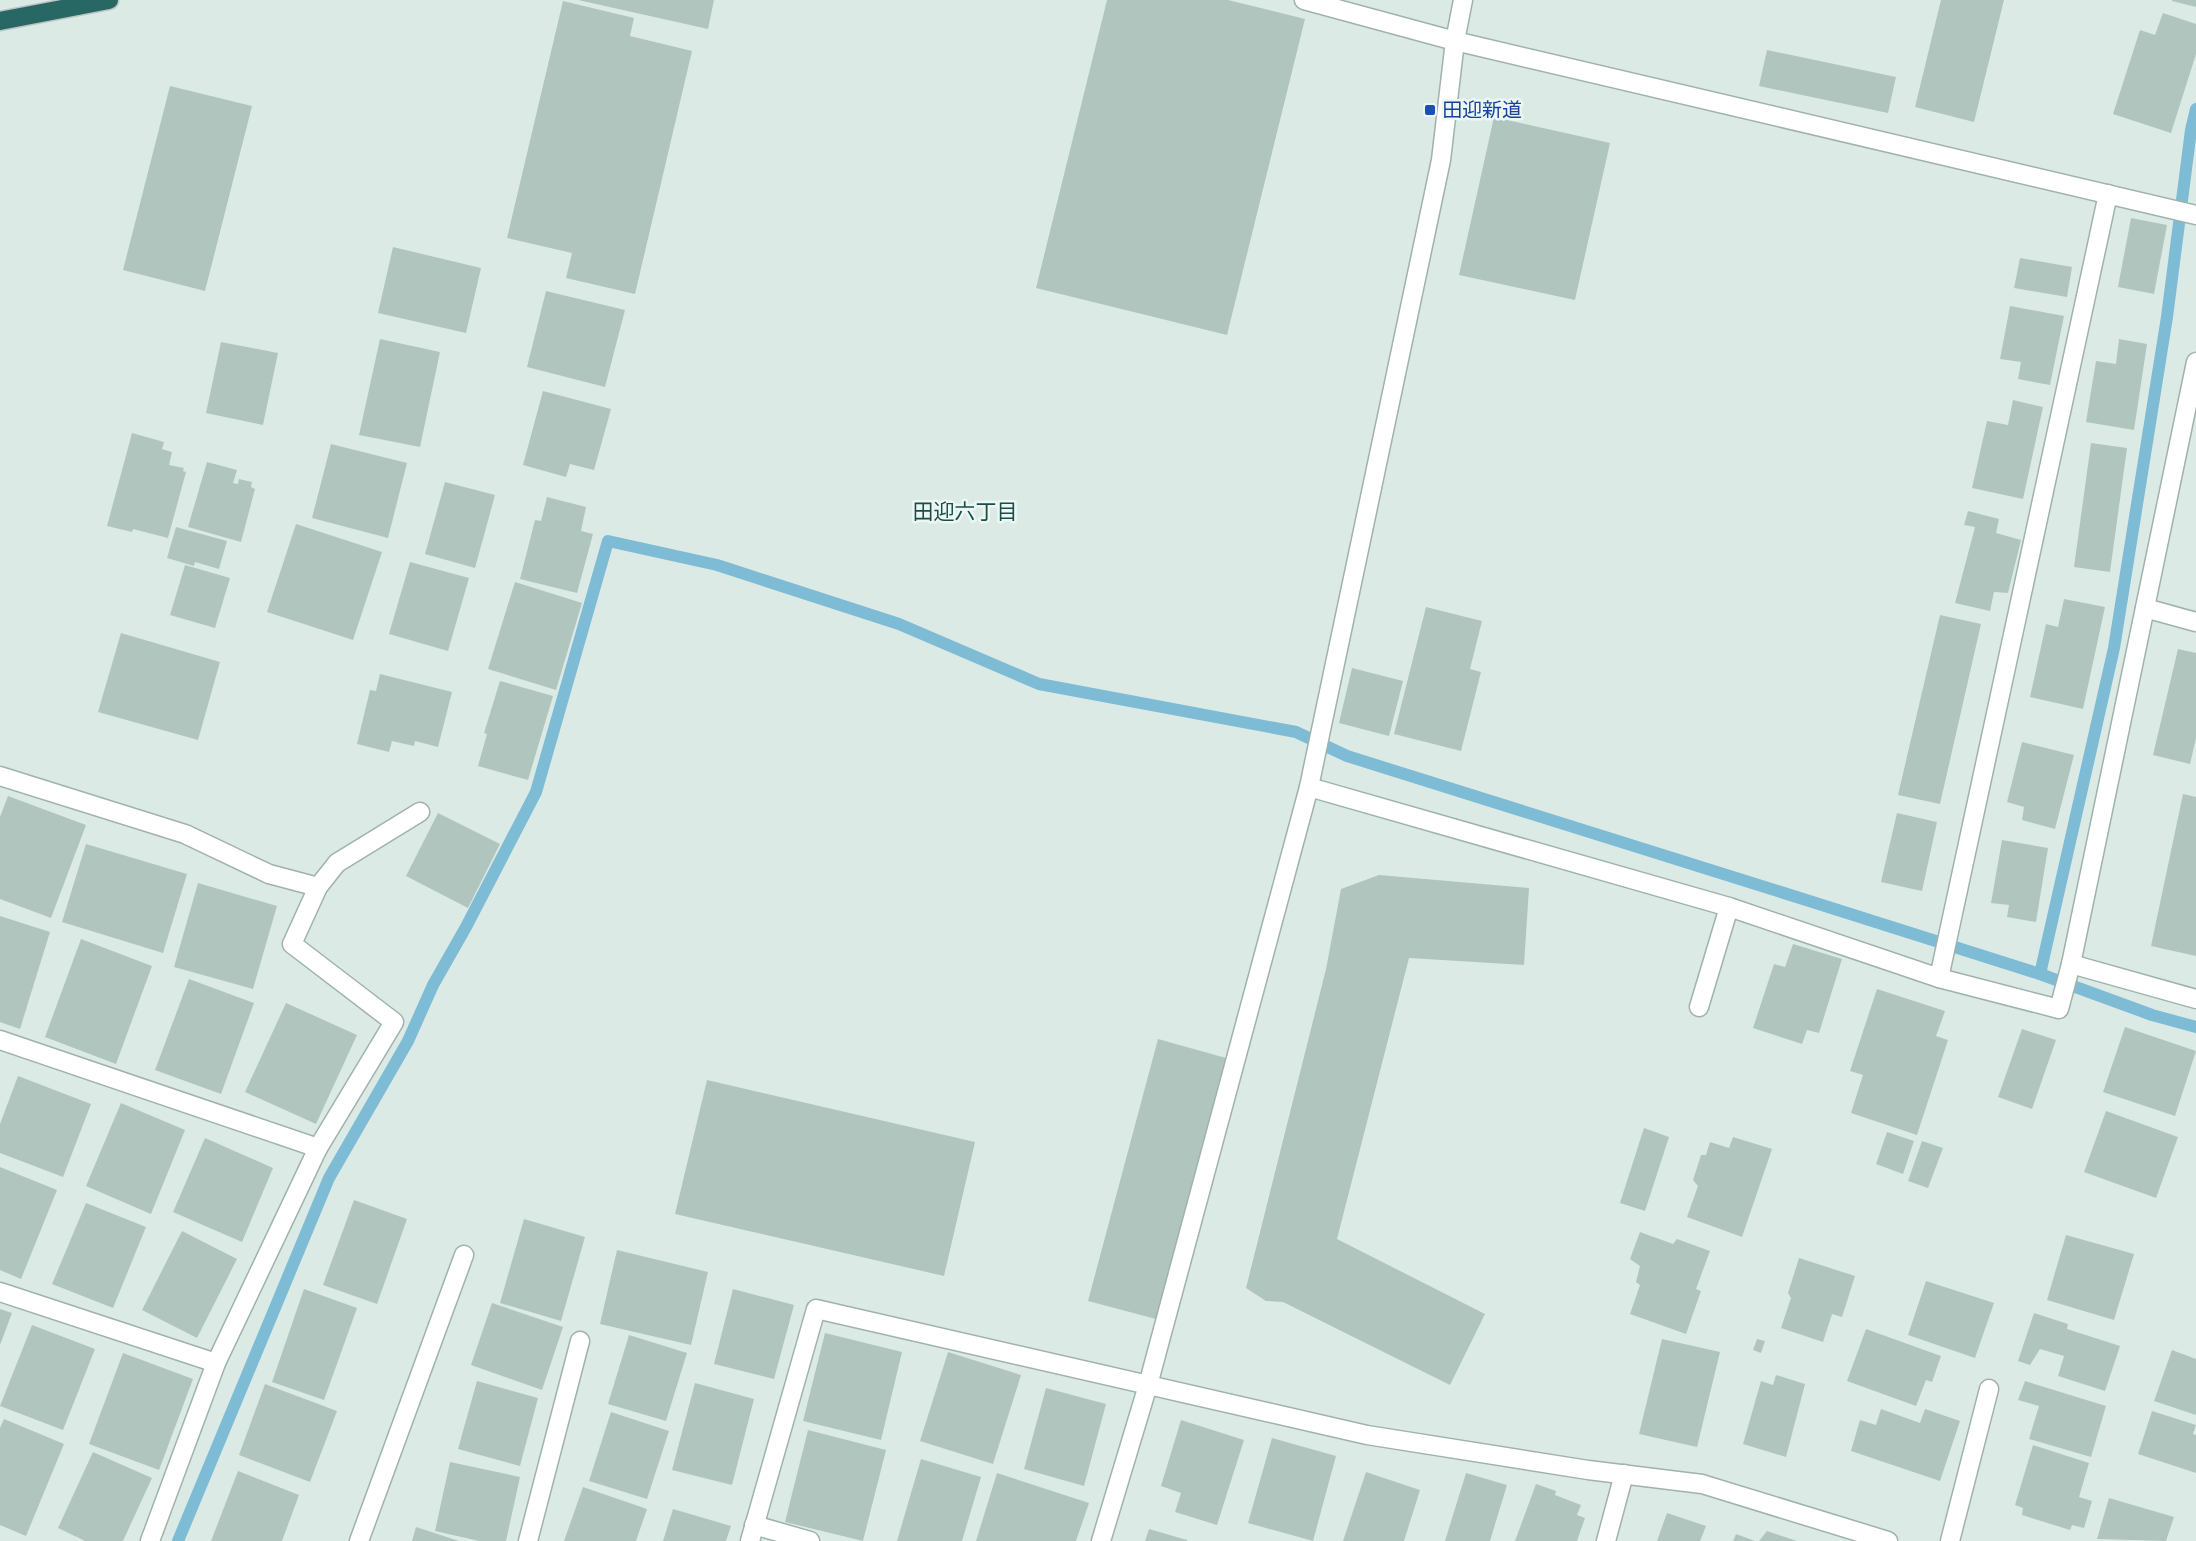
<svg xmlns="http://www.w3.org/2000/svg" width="2196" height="1541" font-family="Rubik,'Noto Sans JP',sans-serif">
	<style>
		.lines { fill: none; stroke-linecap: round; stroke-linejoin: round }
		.stream { stroke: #7ebbd5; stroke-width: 12 }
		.building { fill: #b1c5bf }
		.minor-casing { stroke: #9fb2ae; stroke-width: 21 }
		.highway-casing { stroke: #bbc4c3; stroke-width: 21 }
		.minor { stroke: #fff; stroke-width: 18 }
		.highway { stroke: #276864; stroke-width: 18 }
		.transit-dot { fill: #1a4fb4; stroke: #ecf7f3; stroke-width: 2 }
		.labels { text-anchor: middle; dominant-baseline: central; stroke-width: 5; stroke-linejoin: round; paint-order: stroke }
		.transit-label { font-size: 20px; fill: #164399; stroke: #ecf7f3; text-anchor: start }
		.neighbourhood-label { font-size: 21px; fill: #184d48; stroke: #ecf7f3 }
	</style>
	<rect width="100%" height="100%" fill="#dceae6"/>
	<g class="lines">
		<g class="stream">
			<path d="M2040,974L2114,648L2167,317L2191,130L2196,109"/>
			<path d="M178,1541L329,1178L408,1041L433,985L466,927L536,792L608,541L717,565L899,624L1039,684L1296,732L1347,756L1803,899L2040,974L2152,1015L2196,1027"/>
		</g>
	</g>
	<g class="building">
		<path d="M578,0H714L708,29Z"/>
		<path d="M1107,0H1228L1305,19L1227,335L1036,288Z"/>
		<path d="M1941,0H2004L1974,122L1915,107Z"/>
		<path d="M2172,0H2196V7L2172,1Z"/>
		<path d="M563,1L634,18L630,36L692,51L635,294L566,278L572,253L507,238Z"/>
		<path d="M2163,13L2196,24V54L2171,133L2113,114L2140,30L2155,35Z"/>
		<path d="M1767,50L1896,77L1888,113L1759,86Z"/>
		<path d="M170,86L252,106L205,291L123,270Z"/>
		<path d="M1494,117L1610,143L1575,300L1459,275Z"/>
		<path d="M2131,218L2167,225L2154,294L2118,287Z"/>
		<path d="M393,247L481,268L466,333L378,313Z"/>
		<path d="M2020,258L2072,267L2067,297L2014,288Z"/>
		<path d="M546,291L625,310L605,387L527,367Z"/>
		<path d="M2010,306L2064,316L2050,385L2018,379L2021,362L2000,359Z"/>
		<path d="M380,339L440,352L420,447L359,435Z"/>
		<path d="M2119,339L2147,344L2134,430L2086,422L2096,361L2116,364Z"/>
		<path d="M221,342L278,353L263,425L206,413Z"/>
		<path d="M543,391L611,409L594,470L570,464L566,477L523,465Z"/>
		<path d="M2013,400L2043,407L2023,499L1972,488L1987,421L2008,425Z"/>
		<path d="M132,433L164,442L162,449L172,452L169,465L184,468L183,471L186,472L168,538L133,529L132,532L107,526Z"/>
		<path d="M2091,443L2127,448L2110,572L2074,567Z"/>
		<path d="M331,444L407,463L388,538L312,518Z"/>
		<path d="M207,462L237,470L233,483L238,484L239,479L252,482L251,487L255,489L241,542L188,527Z"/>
		<path d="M445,482L495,495L475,568L425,554Z"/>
		<path d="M547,497L586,507L581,531L593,534L577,593L520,579L535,520L541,521Z"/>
		<path d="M1968,511L1999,519L1996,533L2021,540L2008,593L1994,592L1990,611L1955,603L1975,527L1964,525Z"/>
		<path d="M296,524L382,552L353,640L267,612Z"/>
		<path d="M176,527L227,541L219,569L195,562L194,566L167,558Z"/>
		<path d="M410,562L469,578L448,651L389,634Z"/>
		<path d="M185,565L230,578L215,628L170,615Z"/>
		<path d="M515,582L582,603L556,690L488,669Z"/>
		<path d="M2064,599L2105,607L2083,709L2030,697L2046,624L2058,627Z"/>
		<path d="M1426,607L1482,621L1470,669L1481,672L1461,751L1394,734Z"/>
		<path d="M1940,615L1981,624L1940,804L1898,795Z"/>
		<path d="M121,633L220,662L198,740L98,712Z"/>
		<path d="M2178,649L2196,653V738L2190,764L2153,755Z"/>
		<path d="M1352,668L1403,681L1389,736L1339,723Z"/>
		<path d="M380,674L452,692L438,747L415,741L414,746L392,741L389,752L357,744L370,690L376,691Z"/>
		<path d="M500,681L553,696L528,780L478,766L487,734L484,733Z"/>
		<path d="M2022,742L2074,755L2055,829L2022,820L2024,807L2007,802Z"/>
		<path d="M2183,794L2196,797V956L2151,946Z"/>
		<path d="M8,796L86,825L51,918L0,899V817Z"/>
		<path d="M438,813L500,844L468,908L406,876Z"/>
		<path d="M1897,813L1937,822L1922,891L1881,882Z"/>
		<path d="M2002,840L2048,848L2036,922L2007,917L2009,905L1991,903Z"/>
		<path d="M86,844L187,874L163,953L62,922Z"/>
		<path d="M1379,875L1529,888L1524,965L1409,958L1337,1239L1485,1314L1450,1385L1283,1302L1266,1301L1246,1288L1326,969L1341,889Z"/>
		<path d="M198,883L277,906L253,989L174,967Z"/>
		<path d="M0,916L50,932L20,1029L0,1022Z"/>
		<path d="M81,939L152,966L116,1064L45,1037Z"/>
		<path d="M1793,944L1842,959L1819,1033L1807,1030L1802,1044L1753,1028L1774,964L1785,967Z"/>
		<path d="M189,979L254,1003L221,1094L155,1070Z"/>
		<path d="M1877,989L1945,1011L1936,1036L1948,1040L1917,1135L1851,1113L1863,1075L1850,1071Z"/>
		<path d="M286,1003L357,1035L316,1124L245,1092Z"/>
		<path d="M2125,1027L2196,1051L2175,1116L2103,1092Z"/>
		<path d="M2022,1029L2056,1040L2032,1109L1998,1097Z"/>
		<path d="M1158,1039L1226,1058L1156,1319L1088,1301Z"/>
		<path d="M18,1076L91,1104L63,1177L0,1153V1124Z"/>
		<path d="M707,1080L975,1142L944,1276L675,1214Z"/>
		<path d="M121,1103L185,1130L151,1214L86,1186Z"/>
		<path d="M2106,1111L2178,1137L2156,1198L2084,1172Z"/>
		<path d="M1644,1128L1669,1137L1645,1211L1620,1203Z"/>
		<path d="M1887,1132L1914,1141L1903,1174L1876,1164Z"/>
		<path d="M1733,1137L1772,1149L1742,1237L1687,1217L1698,1186L1693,1180L1701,1155H1706L1710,1142L1729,1148Z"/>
		<path d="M205,1138L273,1168L242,1242L173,1212Z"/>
		<path d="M1922,1141L1943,1148L1928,1188L1908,1181Z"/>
		<path d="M0,1167L57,1190L21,1279L0,1270Z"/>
		<path d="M354,1200L407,1219L377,1304L323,1285Z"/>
		<path d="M86,1203L146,1227L113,1308L52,1284Z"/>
		<path d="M524,1219L585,1237L561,1321L500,1303Z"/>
		<path d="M182,1231L237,1259L197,1338L142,1310Z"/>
		<path d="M1640,1232L1673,1244L1677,1239L1710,1251L1696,1289L1701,1291L1686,1334L1630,1314L1640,1285L1636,1282L1640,1266L1630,1259Z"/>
		<path d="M2066,1235L2134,1254L2114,1320L2047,1300Z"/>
		<path d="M617,1250L708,1272L691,1345L600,1324Z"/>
		<path d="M1799,1258L1855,1276L1842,1317L1832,1314L1823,1342L1781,1328L1791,1298L1788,1293Z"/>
		<path d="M1926,1281L1994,1303L1975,1358L1908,1335Z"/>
		<path d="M304,1289L357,1308L324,1400L272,1382Z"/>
		<path d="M733,1289L794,1305L774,1379L714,1364Z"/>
		<path d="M492,1303L563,1327L542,1390L471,1365Z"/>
		<path d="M0,1309L12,1313L0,1345Z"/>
		<path d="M2034,1313L2068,1324L2067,1329L2120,1346L2105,1391L2058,1376L2064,1356L2040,1349L2030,1365L2018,1361Z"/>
		<path d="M32,1325L95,1349L63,1430L0,1406Z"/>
		<path d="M1866,1329L1941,1356L1932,1382L1926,1380L1916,1406L1847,1381Z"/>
		<path d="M825,1333L902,1352L881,1440L803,1421Z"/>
		<path d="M629,1335L687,1353L666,1421L608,1404Z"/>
		<path d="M1662,1339L1720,1352L1697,1447L1639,1434Z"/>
		<path d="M1757,1339L1765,1341L1761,1353L1753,1350Z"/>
		<path d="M2172,1350L2196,1359V1415L2154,1401Z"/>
		<path d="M948,1352L1021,1375L993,1464L920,1441Z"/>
		<path d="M123,1353L193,1379L159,1470L89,1444Z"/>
		<path d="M1776,1375L1805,1384L1786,1457L1743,1444L1761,1381L1773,1385Z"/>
		<path d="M477,1381L538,1398L520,1466L458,1449Z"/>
		<path d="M2025,1381L2106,1406L2091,1457L2029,1439L2039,1406L2018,1400Z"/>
		<path d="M695,1383L754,1399L732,1485L672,1470Z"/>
		<path d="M265,1384L337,1411L310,1482L239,1455Z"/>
		<path d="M1046,1388L1106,1404L1084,1486L1024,1469Z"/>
		<path d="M1881,1409L1920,1423L1925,1409L1960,1421L1940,1481L1851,1451L1860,1420L1876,1425Z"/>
		<path d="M2152,1411L2196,1425L2193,1434L2196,1435V1473L2138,1454Z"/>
		<path d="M611,1412L669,1431L647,1499L589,1481Z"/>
		<path d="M4,1419L64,1444L26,1536L0,1525V1428Z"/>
		<path d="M1181,1420L1244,1440L1217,1525L1175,1512L1181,1493L1161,1486Z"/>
		<path d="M808,1430L886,1450L863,1541L785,1522Z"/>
		<path d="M1272,1438L1336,1456L1313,1541L1248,1523Z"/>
		<path d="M2033,1445L2089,1463L2079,1497L2092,1501L2084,1528L2072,1525L2070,1530L2022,1515L2023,1508L2015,1505Z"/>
		<path d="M93,1452L152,1478L123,1541H85L58,1528Z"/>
		<path d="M921,1459L981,1477L962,1541H897Z"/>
		<path d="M450,1462L520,1477L506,1541H479L435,1531Z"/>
		<path d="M238,1471L299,1495L282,1541H211Z"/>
		<path d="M1366,1472L1420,1490L1404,1541H1343Z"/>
		<path d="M997,1473L1089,1503L1076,1541H976Z"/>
		<path d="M1466,1473L1507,1485L1490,1541H1445Z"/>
		<path d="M1536,1484L1556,1491L1555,1495L1581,1505L1577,1515L1585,1518L1577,1541H1515Z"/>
		<path d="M583,1487L647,1509L636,1541H564Z"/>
		<path d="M2109,1498L2174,1517L2166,1541L2097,1539Z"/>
		<path d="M673,1509L731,1526L726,1541H663Z"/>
		<path d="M1667,1513L1706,1526L1700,1541H1657Z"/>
		<path d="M416,1527L459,1541H412Z"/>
		<path d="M1149,1529L1187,1540V1541H1145Z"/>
		<path d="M1767,1531L1797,1541H1759Z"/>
		<path d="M1736,1534L1755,1541H1733Z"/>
	</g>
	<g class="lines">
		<g class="minor-casing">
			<g id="minor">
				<path d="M1304,0L1455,41L2196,215"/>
				<path d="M2145,608L2196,622"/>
				<path d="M0,776L185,834L269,874L318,887"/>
				<path d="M1309,787L1729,907L1939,978L2108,194"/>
				<path d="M2071,964L2196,999"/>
				<path d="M1939,978L2059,1009L2071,964L2196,362"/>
				<path d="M1699,1007L1729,907"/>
				<path d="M0,1040L318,1148"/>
				<path d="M0,1292L216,1363"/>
				<path d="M754,1525L810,1541"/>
				<path d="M150,1541L216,1363L318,1148L394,1022L292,944L318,887L337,863L420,812"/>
				<path d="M359,1541L464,1255"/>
				<path d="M528,1541L580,1341"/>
				<path d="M750,1541L816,1309L1367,1435L1588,1470L1702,1484L1888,1541"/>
				<path d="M1101,1541L1148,1385L1309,787L1441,160L1455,41L1463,0"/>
				<path d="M1606,1541L1624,1474"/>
				<path d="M1950,1541L1989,1389"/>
			</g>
		</g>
		<g class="highway-casing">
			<path id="highway" d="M0,21L109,0"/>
		</g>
		<use href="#minor" class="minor"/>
		<use href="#highway" class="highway"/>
	</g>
	<rect class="transit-dot" x="1424" y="104" width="12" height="12" rx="3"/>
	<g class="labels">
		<g class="transit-label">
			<text x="1442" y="110">田迎新道</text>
		</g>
		<g class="neighbourhood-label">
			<text x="965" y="511">田迎六丁目</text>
		</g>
	</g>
</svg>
